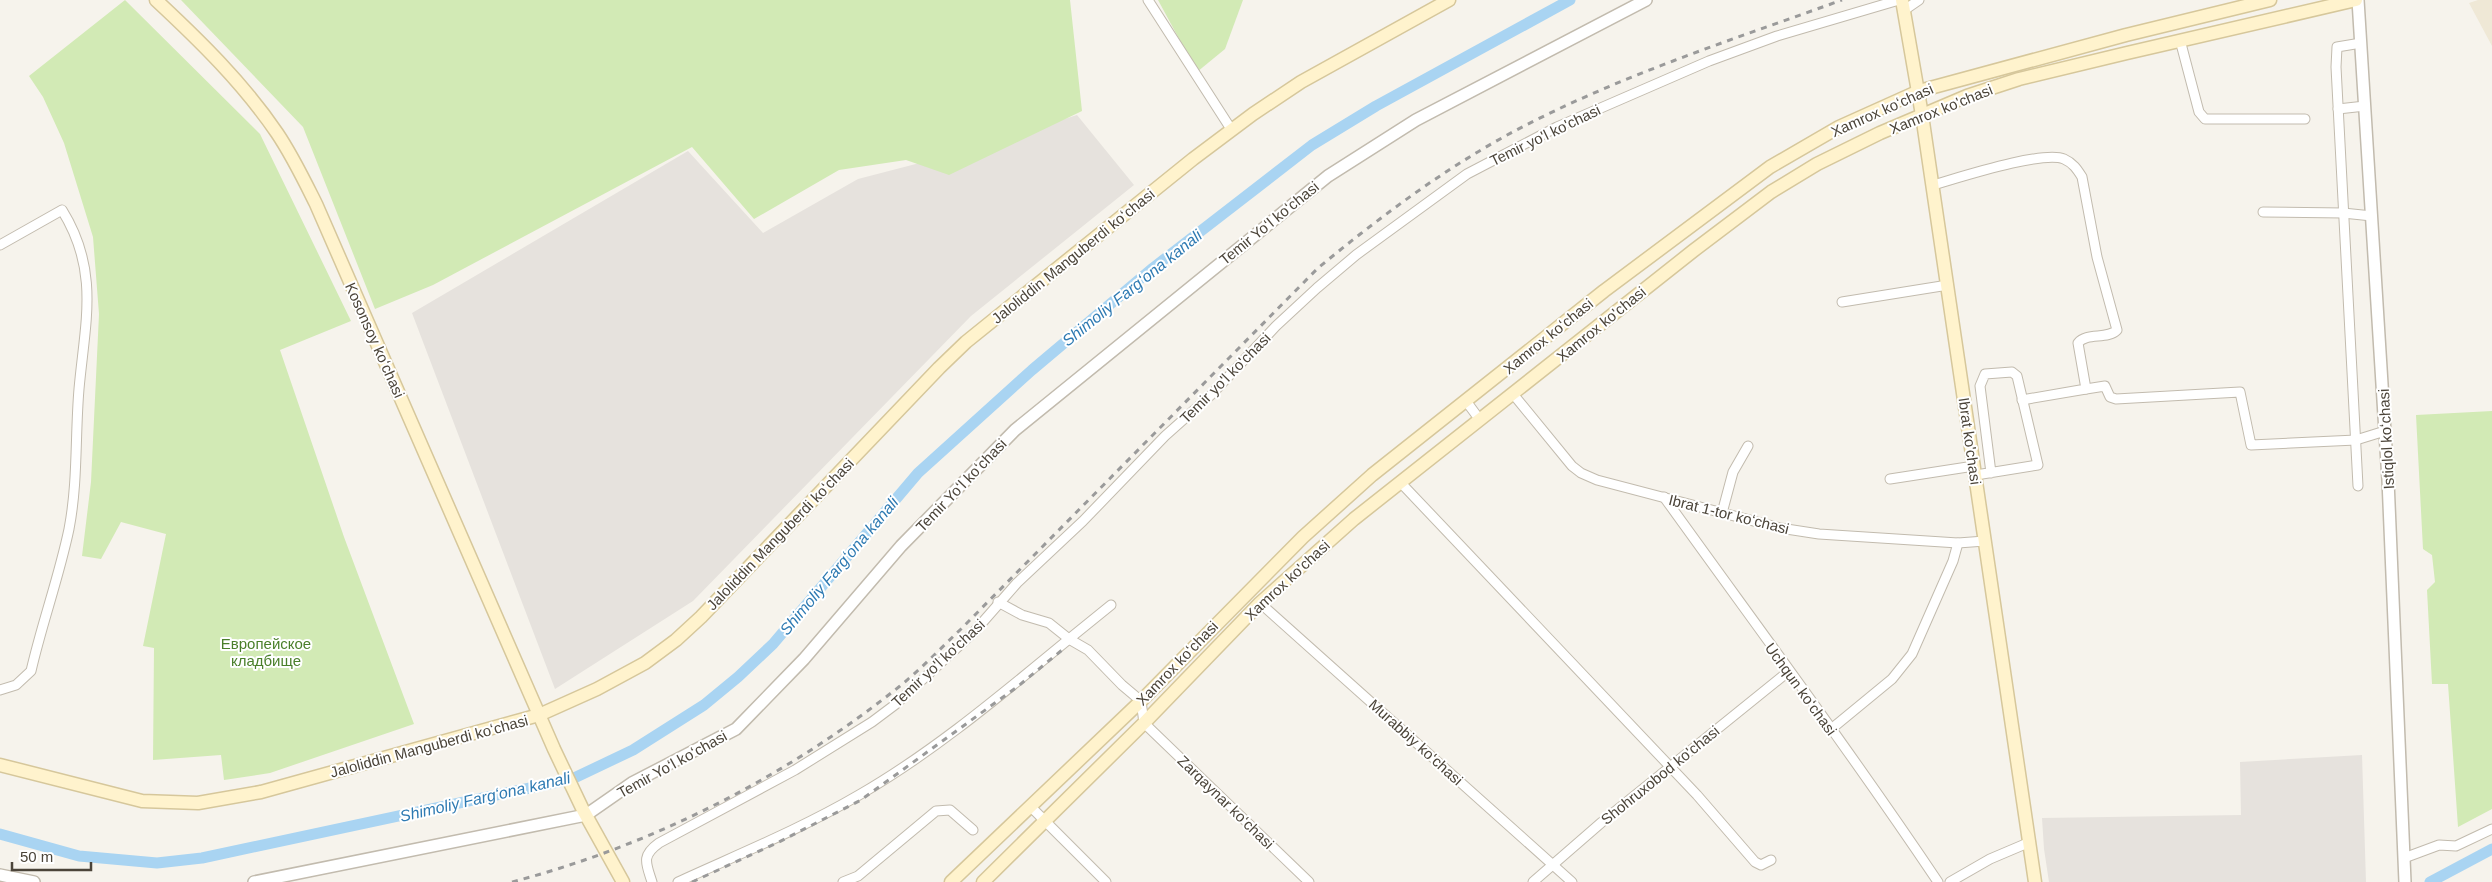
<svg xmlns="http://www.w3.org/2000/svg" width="2492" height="882" font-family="Arial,sans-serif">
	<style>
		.industrial { fill: #e6e2dd }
		.education { fill: #efe8d6 }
		.green { fill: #d2eab5 }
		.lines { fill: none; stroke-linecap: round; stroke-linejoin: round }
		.canal { stroke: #a9d4f2; stroke-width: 11 }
		.minor-casing { stroke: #c2bbae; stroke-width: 11 }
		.tertiary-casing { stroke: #c2bbae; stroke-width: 14 }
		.secondary-casing { stroke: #d6c79b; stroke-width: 15 }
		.minor { stroke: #fff; stroke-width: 9 }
		.tertiary { stroke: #fff; stroke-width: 11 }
		.secondary { stroke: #fff3cd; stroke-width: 12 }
		.rail { stroke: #9a9a9a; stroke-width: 3; stroke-dasharray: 6 6; stroke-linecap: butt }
		.labels { text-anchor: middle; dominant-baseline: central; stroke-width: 4; stroke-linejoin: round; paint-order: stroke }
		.street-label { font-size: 15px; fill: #4b4439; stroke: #fff }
		.park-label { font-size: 15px; fill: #4a7f2a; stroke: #fff }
		.water-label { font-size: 16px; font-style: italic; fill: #2e7ab2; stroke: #fff }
	</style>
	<rect width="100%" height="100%" fill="#f6f3ec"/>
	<g class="industrial">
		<path d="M1077,115L1134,185L971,316L693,601L555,689L412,313L688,151L763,233L858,179L962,152Z"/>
		<path d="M2362,755L2366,882H2049L2044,849L2042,818L2241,815L2240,762Z"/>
	</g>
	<path class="education" d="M2478,0H2492V46L2469,3Z"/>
	<g class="green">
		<path d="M125,0L260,134L351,321L280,350L344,537L414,724L270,773L224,780L221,755L153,760L154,648L143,646L166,534L121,522L101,559L82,556L91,482L99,314L93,237L64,143L43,97L29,76Z"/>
		<path d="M181,0H1070L1082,111L949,175L906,160L839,170L754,219L692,147L433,285L375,309L303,127Z"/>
		<path d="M1158,0H1243L1225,49L1197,72Z"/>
		<path d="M2492,411V809L2458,827L2448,684H2432L2427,590L2435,582L2432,555L2423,549L2416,415Z"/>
	</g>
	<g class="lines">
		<g class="canal">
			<path d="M0,834L79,856L157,863L202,858L572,779L633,750L704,705L738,677L773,644L918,473L1032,370L1153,268L1312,145L1376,106L1570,0"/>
			<path d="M2430,882L2492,849"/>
		</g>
		<g class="minor-casing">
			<g id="minor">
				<path d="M1148,0L1231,129"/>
				<path d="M1903,11L1919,0"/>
				<path d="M2180,40L2199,112L2205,119H2305"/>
				<path d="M2338,109L2365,106"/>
				<path d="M1933,185C1958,178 2043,150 2064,159C2073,163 2077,169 2082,177L2097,257L2117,330C2107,340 2087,332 2078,343L2086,389L2022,400"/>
				<path d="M2263,212L2343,213L2372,216"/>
				<path d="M0,245L62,210C100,271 85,322 79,389C75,436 78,482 69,529C59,577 42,623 31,671L16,685L0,690"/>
				<path d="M1842,302L1948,285"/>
				<path d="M2086,389L2105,386L2110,397L2116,399L2240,392L2251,445L2356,440L2385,431"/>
				<path d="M1513,394L1572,466L1581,473L1597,480L1780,528L1819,534L1958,543L1985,541"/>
				<path d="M1466,401L1480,420"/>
				<path d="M1976,475L2038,465L2017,376L2012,372L1985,374L1980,386L1991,473"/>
				<path d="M1890,479L1974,466"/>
				<path d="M1401,483L1697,795L1755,862L1761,865L1771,860"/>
				<path d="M2358,486L2336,67L2337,47L2361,43"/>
				<path d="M1664,497C1756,625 1850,751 1938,882"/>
				<path d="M1722,513L1733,472L1748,446"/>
				<path d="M998,602L1022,615L1049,623L1069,639L1111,605"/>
				<path d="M1260,603L1572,882"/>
				<path d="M1830,730L1892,679L1912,654L1953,561L1958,543"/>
				<path d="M1030,806L1106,882"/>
				<path d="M2404,858L2439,845L2456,846L2492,829"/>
				<path d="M652,882C646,863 641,856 659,843L795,770L872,722L896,704L974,632L1017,583L1083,521L1165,436L1211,395L1276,326L1317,288L1356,255L1467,174L1557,127L1709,61L1777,36L1899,0"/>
				<path d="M678,882C739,854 801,829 859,795C935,751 1002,694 1069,639L1088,650L1122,685L1141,701L1144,723L1309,882"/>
				<path d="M843,882L858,876L936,811L950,810L973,830"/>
				<path d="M1533,882L1602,822L1789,671"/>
				<path d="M1950,882L1990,859L2030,842"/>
			</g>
		</g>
		<g class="tertiary-casing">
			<g id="tertiary">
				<path d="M2358,0L2388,480L2405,882"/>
				<path d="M0,875L34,882"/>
				<path d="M254,882L586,815L632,783L736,729L804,659L901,546L1015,430L1328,176L1416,120L1646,0"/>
			</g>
		</g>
		<g class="secondary-casing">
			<g id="secondary">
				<path d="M156,0C200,41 243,83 277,133C292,155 304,180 316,204L554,749L583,810L623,882"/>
				<path d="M1902,0L1922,115L2035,882"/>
				<path d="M0,765L142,801L198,803L261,792L539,715L597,689L645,663L676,640L701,617L939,368L966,342L1193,159L1253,114L1301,82L1449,0"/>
				<path d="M951,882L1141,701L1303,537L1372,475L1604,291L1770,167L1839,127L1919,91L2126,35L2270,0"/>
				<path d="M983,882L1144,723L1260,603L1354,519L1693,251L1771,192L1817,164L1880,133L1967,96L2019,79L2127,53L2356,0"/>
			</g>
		</g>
		<use href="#minor" class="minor"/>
		<use href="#tertiary" class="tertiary"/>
		<use href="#secondary" class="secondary"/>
		<g class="rail">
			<path d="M512,882C653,845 786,777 900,686C921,669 941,648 961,629L1318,268C1386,212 1457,159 1536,120C1634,71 1740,37 1842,0"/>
			<path d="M692,882L777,843L861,800L1017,687L1062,650"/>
		</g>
	</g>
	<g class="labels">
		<g class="street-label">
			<text transform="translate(1941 109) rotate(-22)">Xamrox ko'chasi</text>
			<text transform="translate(1882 110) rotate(-24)">Xamrox koʻchasi</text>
			<text transform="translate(1545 135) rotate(-26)">Temir yo'l ko'chasi</text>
			<text transform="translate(1269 223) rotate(-39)">Temir Yoʻl koʻchasi</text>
			<text transform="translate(1073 256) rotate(-39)">Jaloliddin Manguberdi koʻchasi</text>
			<text transform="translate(1601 324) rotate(-39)">Xamrox ko'chasi</text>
			<text transform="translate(1548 336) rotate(-39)">Xamrox koʻchasi</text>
			<text transform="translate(375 340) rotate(66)">Kosonsoy koʻchasi</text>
			<text transform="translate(1225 378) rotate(-45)">Temir yo'l ko'chasi</text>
			<text transform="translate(2386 439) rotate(-93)">Istiqlol koʻchasi</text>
			<text transform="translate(1970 441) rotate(82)">Ibrat ko'chasi</text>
			<text transform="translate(961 485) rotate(-46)">Temir Yoʻl koʻchasi</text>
			<text transform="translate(1729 514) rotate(14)">Ibrat 1-tor koʻchasi</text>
			<text transform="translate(780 534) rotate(-46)">Jaloliddin Manguberdi koʻchasi</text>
			<text transform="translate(1287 580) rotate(-43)">Xamrox ko'chasi</text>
			<text transform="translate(938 663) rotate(-43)">Temir yo'l ko'chasi</text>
			<text transform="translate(1177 663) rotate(-46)">Xamrox koʻchasi</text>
			<text transform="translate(1801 689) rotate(54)">Uchqun koʻchasi</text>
			<text transform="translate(1416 742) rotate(42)">Murabbiy ko‘chasi</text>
			<text transform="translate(429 746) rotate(-15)">Jaloliddin Manguberdi koʻchasi</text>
			<text transform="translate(672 764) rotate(-29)">Temir Yoʻl koʻchasi</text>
			<text transform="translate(1660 775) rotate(-39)">Shohruxobod ko'chasi</text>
			<text transform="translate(1226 802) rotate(44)">Zarqaynar ko‘chasi</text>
		</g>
		<g class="park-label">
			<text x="266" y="643">Европейское<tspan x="266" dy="17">кладбище</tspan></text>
		</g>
		<g class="water-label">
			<text transform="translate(1132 288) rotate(-39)">Shimoliy Fargʻona kanali</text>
			<text transform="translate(839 566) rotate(-50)">Shimoliy Fargʻona kanali</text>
			<text transform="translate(485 797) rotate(-13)">Shimoliy Fargʻona kanali</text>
		</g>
	</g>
	<path d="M12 862v8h79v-8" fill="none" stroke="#4b4439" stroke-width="2.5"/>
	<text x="20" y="862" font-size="15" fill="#4b4439" stroke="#ffffff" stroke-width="4" paint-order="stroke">50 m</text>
</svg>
